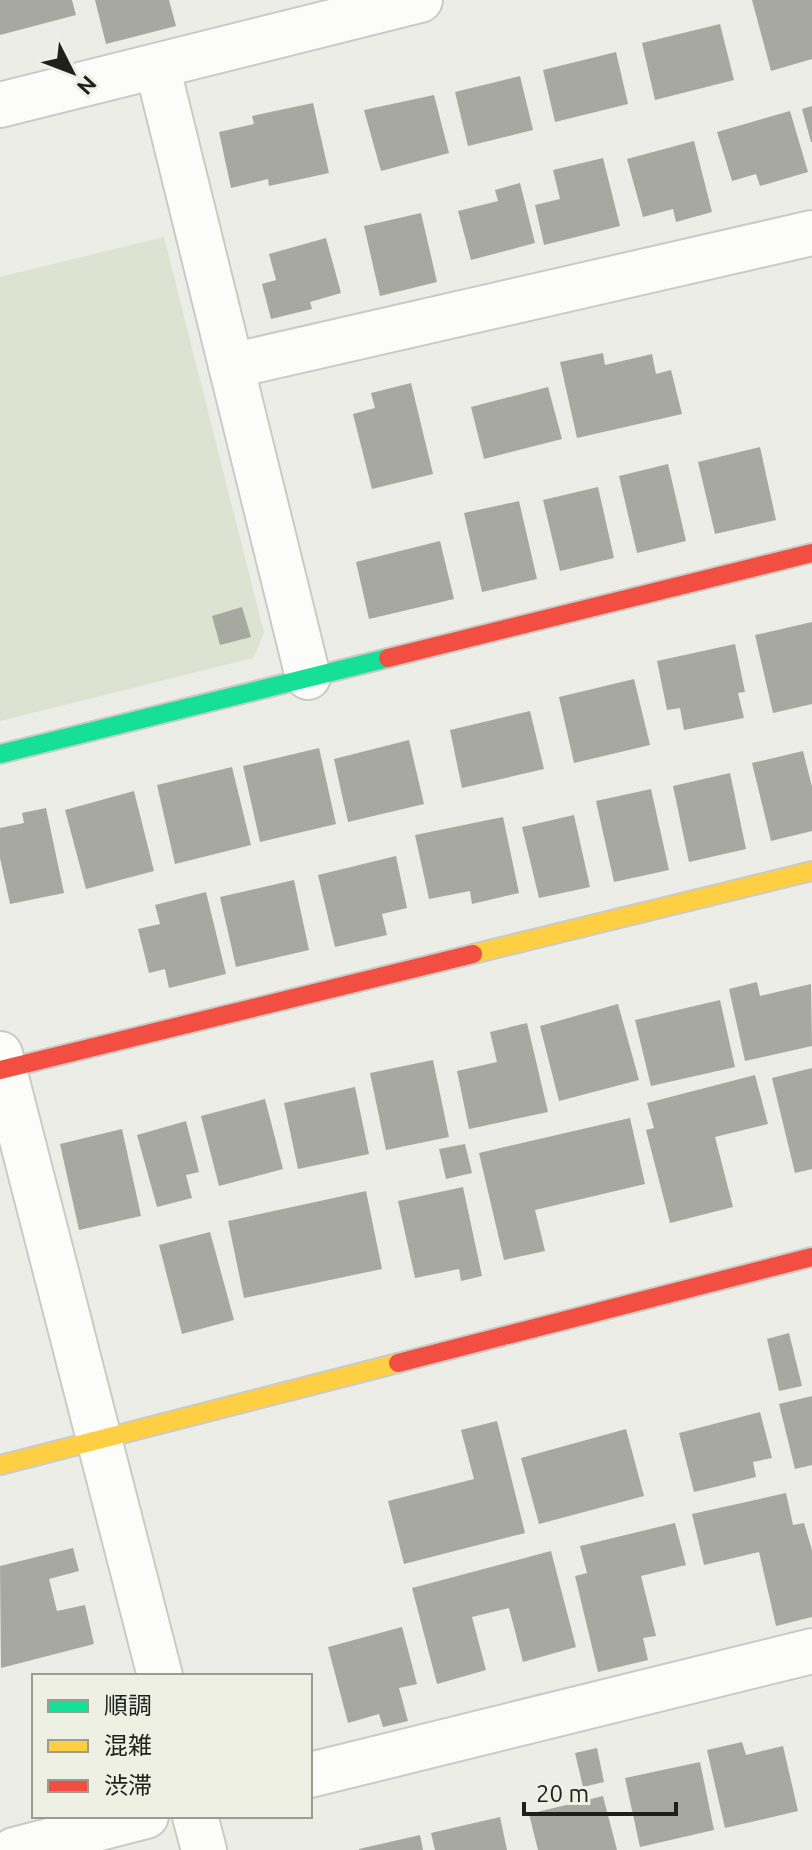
<svg xmlns="http://www.w3.org/2000/svg" width="812" height="1850" font-family="Ubuntu,'Noto Sans JP',sans-serif">
	<style>
		.green { fill: #dee2d0 }
		.building { fill: #a7a9a1 }
		.lines { fill: none; stroke-linecap: round; stroke-linejoin: round }
		.street-casing { stroke: #cacbc5; stroke-width: 48 }
		.fast-casing { stroke: #cacbc5; stroke-width: 22 }
		.slow-casing { stroke: #cacbc5; stroke-width: 22 }
		.jam-casing { stroke: #cacbc5; stroke-width: 22 }
		.street { stroke: #fcfcfb; stroke-width: 44 }
		.fast { stroke: #16e098; stroke-width: 18 }
		.slow { stroke: #ffcf43; stroke-width: 18 }
		.jam { stroke: #f24e42; stroke-width: 18 }
	</style>
	<rect width="100%" height="100%" fill="#ecede6"/>
	<path class="green" d="M164,237L264,633L253,658L0,721V277Z"/>
	<g class="building">
		<path d="M0,0H72L76,15L0,35Z"/>
		<path d="M95,0H169L176,26L106,44Z"/>
		<path d="M752,0H812V59L771,71Z"/>
		<path d="M720,24L734,80L655,100L642,43Z"/>
		<path d="M616,52L628,104L555,122L543,70Z"/>
		<path d="M520,76L533,130L468,146L455,92Z"/>
		<path d="M434,95L449,153L381,171L364,110Z"/>
		<path d="M313,103L329,173L269,186L268,179L231,188L219,132L254,124L252,116Z"/>
		<path d="M812,106V142H811L802,109Z"/>
		<path d="M790,111L808,172L760,186L756,174L732,181L717,132Z"/>
		<path d="M694,141L712,212L676,222L673,209L643,217L627,159Z"/>
		<path d="M603,158L620,226L544,245L535,205L560,199L553,170Z"/>
		<path d="M520,183L535,243L471,260L458,211L498,201L495,190Z"/>
		<path d="M421,213L437,282L380,296L364,226Z"/>
		<path d="M326,238L341,293L310,302L312,309L271,319L262,284L276,280L269,254Z"/>
		<path d="M603,353L605,365L652,354L656,374L671,370L682,414L577,438L560,362Z"/>
		<path d="M411,383L433,474L372,489L353,414L375,408L371,393Z"/>
		<path d="M548,387L562,439L484,459L471,407Z"/>
		<path d="M760,447L776,520L715,534L698,462Z"/>
		<path d="M668,464L686,541L637,553L619,476Z"/>
		<path d="M598,487L614,558L560,571L543,500Z"/>
		<path d="M519,501L537,579L482,592L464,513Z"/>
		<path d="M440,541L454,599L369,619L356,562Z"/>
		<path d="M242,607L251,637L220,645L212,616Z"/>
		<path d="M812,622V704L773,713L755,635Z"/>
		<path d="M735,644L745,692L738,693L744,718L684,730L680,708L667,710L657,661Z"/>
		<path d="M634,679L650,745L574,763L559,697Z"/>
		<path d="M530,711L544,769L462,788L450,730Z"/>
		<path d="M409,740L424,804L348,822L334,759Z"/>
		<path d="M319,748L336,824L260,842L243,766Z"/>
		<path d="M803,751L812,787V831L771,841L752,763Z"/>
		<path d="M232,767L251,845L175,864L157,785Z"/>
		<path d="M730,773L746,849L689,862L673,786Z"/>
		<path d="M651,789L669,870L614,882L596,801Z"/>
		<path d="M134,791L154,871L86,889L65,810Z"/>
		<path d="M46,808L64,893L10,904L0,858V828L24,823L22,813Z"/>
		<path d="M574,815L590,887L539,898L522,827Z"/>
		<path d="M503,817L519,893L472,904L470,891L429,899L415,835Z"/>
		<path d="M396,856L407,908L382,914L387,935L335,947L318,875Z"/>
		<path d="M294,880L309,950L236,967L220,897Z"/>
		<path d="M206,892L226,974L169,988L165,969L149,973L138,929L160,924L155,905Z"/>
		<path d="M757,982L760,996L811,984L812,1046L745,1061L729,989Z"/>
		<path d="M720,1000L735,1067L651,1086L635,1020Z"/>
		<path d="M618,1004L639,1080L559,1101L540,1026Z"/>
		<path d="M527,1023L548,1112L469,1129L457,1071L497,1062L490,1032Z"/>
		<path d="M433,1060L449,1137L386,1150L370,1073Z"/>
		<path d="M812,1068V1169L795,1173L772,1078Z"/>
		<path d="M755,1075L768,1124L715,1137L733,1207L670,1223L646,1130L654,1128L647,1103Z"/>
		<path d="M355,1087L369,1154L298,1169L284,1103Z"/>
		<path d="M265,1099L283,1169L219,1186L201,1116Z"/>
		<path d="M630,1118L645,1184L535,1210L545,1251L504,1260L479,1153Z"/>
		<path d="M186,1121L199,1172L186,1175L192,1198L157,1207L137,1135Z"/>
		<path d="M122,1129L141,1216L79,1230L60,1144Z"/>
		<path d="M465,1144L472,1173L446,1179L439,1149Z"/>
		<path d="M463,1187L482,1276L461,1281L459,1269L415,1278L398,1201Z"/>
		<path d="M366,1191L382,1269L244,1298L228,1221Z"/>
		<path d="M210,1232L234,1320L182,1334L159,1245Z"/>
		<path d="M789,1333L802,1386L779,1391L767,1339Z"/>
		<path d="M812,1396V1465L795,1469L779,1404Z"/>
		<path d="M760,1412L772,1458L753,1462L756,1477L694,1492L679,1433Z"/>
		<path d="M497,1421L525,1533L404,1564L388,1501L474,1479L461,1430Z"/>
		<path d="M626,1429L644,1496L539,1524L521,1458Z"/>
		<path d="M786,1493L793,1525L804,1523L812,1550V1617L776,1626L759,1552L704,1565L692,1514Z"/>
		<path d="M675,1523L686,1565L641,1576L656,1636L643,1638L648,1660L598,1672L575,1576L587,1573L580,1546Z"/>
		<path d="M73,1548L79,1571L49,1579L57,1611L85,1605L94,1644L1,1668L0,1566Z"/>
		<path d="M551,1551L576,1647L523,1662L509,1608L472,1617L486,1670L437,1684L412,1588Z"/>
		<path d="M402,1627L417,1684L399,1688L408,1721L383,1727L379,1714L348,1723L328,1647Z"/>
		<path d="M742,1742L746,1755L783,1746L798,1811L725,1828L707,1750Z"/>
		<path d="M597,1748L604,1782L583,1787L575,1753Z"/>
		<path d="M700,1762L714,1830L640,1847L625,1778Z"/>
		<path d="M603,1796L617,1850H538L529,1814Z"/>
		<path d="M500,1817L507,1850H435L431,1833Z"/>
		<path d="M420,1835L423,1850H359V1849Z"/>
	</g>
	<g class="lines">
		<g class="street-casing">
			<g id="street">
				<path d="M157,66L308,677"/>
				<path d="M0,105L420,0"/>
				<path d="M231,366L812,233"/>
				<path d="M0,1054L160,1676"/>
				<path d="M310,1775L812,1651"/>
				<path d="M195,1816L204,1850"/>
				<path d="M14,1850L146,1816"/>
			</g>
		</g>
		<g class="fast-casing">
			<path id="fast" d="M0,754L388,658"/>
		</g>
		<g class="slow-casing">
			<g id="slow">
				<path d="M473,954L812,871"/>
				<path d="M0,1465L398,1363"/>
			</g>
		</g>
		<g class="jam-casing">
			<g id="jam">
				<path d="M388,658L812,553"/>
				<path d="M0,1070L473,954"/>
				<path d="M398,1363L812,1257"/>
			</g>
		</g>
		<use href="#street" class="street"/>
		<use href="#fast" class="fast"/>
		<use href="#slow" class="slow"/>
		<use href="#jam" class="jam"/>
	</g>
	<rect x="32" y="1674" width="280" height="144" fill="#edf0e3" stroke="#9b9d93" stroke-width="2"/>
	<rect x="48" y="1700" width="40" height="12" fill="#16e098" stroke="#9b9d93" stroke-width="2"/>
	<text x="104" y="1714" font-size="24" fill="#1f201b">順調</text>
	<rect x="48" y="1740" width="40" height="12" fill="#ffcf43" stroke="#9b9d93" stroke-width="2"/>
	<text x="104" y="1754" font-size="24" fill="#1f201b">混雑</text>
	<rect x="48" y="1780" width="40" height="12" fill="#f24e42" stroke="#9b9d93" stroke-width="2"/>
	<text x="104" y="1794" font-size="24" fill="#1f201b">渋滞</text>
	<g transform="translate(72 72) rotate(132)" stroke="#edf0e3" stroke-width="6" paint-order="stroke">
	<path d="M0-6L14 30L0 20L-14 30Z" fill="#1f201b"/>
	<text y="-12" font-size="22" font-weight="bold" text-anchor="middle" fill="#1f201b">N</text>
	</g>
	<path d="M524 1802v12h152v-12" fill="none" stroke="#1f201b" stroke-width="4"/>
	<text x="536" y="1802" font-size="24" fill="#1f201b" stroke="#edf0e3" stroke-width="6" paint-order="stroke">20 m</text>
</svg>
